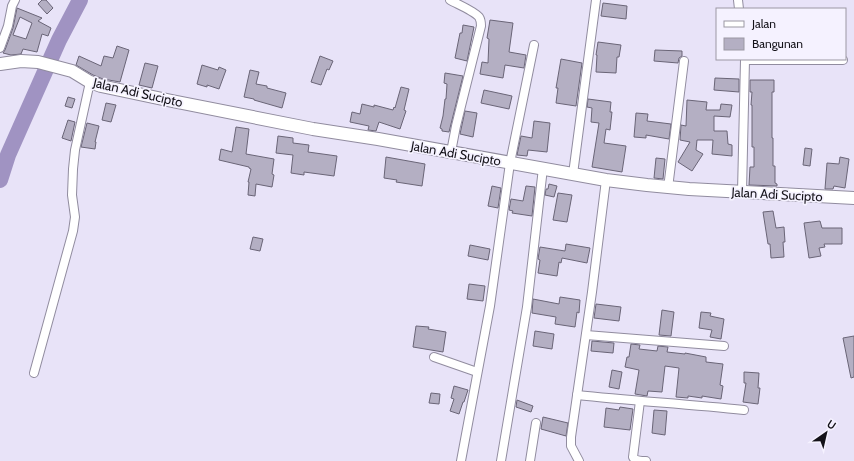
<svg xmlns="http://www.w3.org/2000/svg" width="854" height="461" font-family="Cabin,sans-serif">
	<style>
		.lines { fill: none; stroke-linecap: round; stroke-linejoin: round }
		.river { stroke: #a093c2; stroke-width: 16 }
		.building { fill: #b4afc3; stroke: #6a6577; fill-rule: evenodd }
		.street-casing { stroke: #918c9f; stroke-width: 10 }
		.secondary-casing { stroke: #918c9f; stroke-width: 14 }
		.street { stroke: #fff; stroke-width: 8 }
		.secondary { stroke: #fff; stroke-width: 12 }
		.labels { text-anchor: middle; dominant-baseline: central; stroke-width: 3.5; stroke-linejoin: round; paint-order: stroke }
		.street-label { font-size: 13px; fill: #141219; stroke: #f5f2ff }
	</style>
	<rect width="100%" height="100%" fill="#e8e3f8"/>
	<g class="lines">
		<path class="river" d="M0,180L8,155L59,40L80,0"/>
	</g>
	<g class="building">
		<path d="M42,0H46L53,8L47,14L38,4Z"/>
		<path d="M603,3L627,6L626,19L601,16Z"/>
		<path d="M17,8L42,18L38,21L51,28L48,36L42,34L37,52L23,49L21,54L11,55L3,53L5,50L13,28ZM20,17L32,23L26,39L13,35Z"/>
		<path d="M490,20L513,23L509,52L526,55L524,68L505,65L503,78L480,74L482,62L488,63L489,39L487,38Z"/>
		<path d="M463,25L474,27L467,61L455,58L460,33H462Z"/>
		<path d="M598,42L621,45L619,57H617L616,73L596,72L597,55H596Z"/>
		<path d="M117,46L129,50L120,82L103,79L93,75L76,65L79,56L101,66L104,56L113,58Z"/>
		<path d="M655,50L682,51V56L679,58L678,63L654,61Z"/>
		<path d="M320,56L333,61L329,70L327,69L321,85L311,82Z"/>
		<path d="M561,59L582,63L576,106L556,103L558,88H556Z"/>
		<path d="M145,63L158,66L152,88L139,85Z"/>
		<path d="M202,65L218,70L219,67L226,70L219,89L207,85V87L197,84Z"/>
		<path d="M250,70L259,72L256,84L267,86V88L286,93L282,108L254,100V99L244,97Z"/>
		<path d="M445,73L463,76L449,132L442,131V129L440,128L443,116L445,99H446L447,84L444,83Z"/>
		<path d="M715,78L739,79V92L714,90Z"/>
		<path d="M750,80H774V92H772V138H773V166H775V183L777,184V186L749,185L750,167H754V147H752V105H751L752,92H750Z"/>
		<path d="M401,87L409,89L404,110L406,111L400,129L379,122L376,131L368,130L369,126L350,122L352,112L360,114L362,104L374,107V105L393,110L394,107L395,108Z"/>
		<path d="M484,90L512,96L509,109L481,103Z"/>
		<path d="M68,97L75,99L72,108L65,106Z"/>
		<path d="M588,99L611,102L610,112H612L610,130L606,129L604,143L626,146L622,172L592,167L599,123L591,122L592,108L587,107Z"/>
		<path d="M687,100L707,102L706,110H720L721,104L732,105L730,117L714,116V131H727L728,144L732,145V156L712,154L713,140H697L696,150L703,154L692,171L678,162L690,142L680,140L681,125L686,126Z"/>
		<path d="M106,103L116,105L111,122L102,120Z"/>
		<path d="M465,111L477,113L473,137L460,134Z"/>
		<path d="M636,113L648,114L647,121L671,124L669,139L646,135V138L634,137Z"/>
		<path d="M68,120L75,122L71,141L62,138Z"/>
		<path d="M534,121L550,123L547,152L528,150L527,156L517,155L521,136L532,138Z"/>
		<path d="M87,123L99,126L95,142H96L95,149L81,147Z"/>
		<path d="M236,127L249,129L246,154L274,159L272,174L274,175L272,187L256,184L255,196L248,195L249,182H248L251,169L249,168V167L219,160L221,149L232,152Z"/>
		<path d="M278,136L293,138V143L309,145L308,152L337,156L334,176L304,172V175L291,173L293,155L276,153Z"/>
		<path d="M805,148L812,149L810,166L803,165Z"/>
		<path d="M386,157L425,164L422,186L396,182L397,180L384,178Z"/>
		<path d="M840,157L849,159L845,188L834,186L833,189H825L827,163L839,164Z"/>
		<path d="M656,158L665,159L663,179L654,178Z"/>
		<path d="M549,184L557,186L554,197L545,195L546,189H548Z"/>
		<path d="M492,186L501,188L498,208L488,206Z"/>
		<path d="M526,186L535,187L532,216L512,213L513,211L509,210L511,199L523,201Z"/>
		<path d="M558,193L572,195L567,222L553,220Z"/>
		<path d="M773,211L776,228L784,227L785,242H783L784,257L771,258L770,244H768L763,212Z"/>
		<path d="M820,221L822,228H842V244H824L825,247L819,248L821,256L809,258L804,223Z"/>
		<path d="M253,237L263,239L260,251L250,249Z"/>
		<path d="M566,244L590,248L587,263L562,258L561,263L559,262L557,276L538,273L540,260L538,259L540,247L565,251Z"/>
		<path d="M470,245L490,249L488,260L468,256Z"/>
		<path d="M469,284L485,286L483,301L467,299Z"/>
		<path d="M560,297L580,300L579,313L577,312L575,327L555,324L556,317L532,313L533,299L559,304Z"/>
		<path d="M596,304L621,307L619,321L594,318Z"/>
		<path d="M662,310L674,312L671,336L659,335Z"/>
		<path d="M701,312L711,313L710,316L724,319L721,339L710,337L712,330L699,328Z"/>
		<path d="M416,326L429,327L428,329L446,332L443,352L413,347Z"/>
		<path d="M535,331L554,334L552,349L533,346Z"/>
		<path d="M854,336V377L851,378L843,338Z"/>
		<path d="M592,341L614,343L613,353L591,351Z"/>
		<path d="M631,344L640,345L639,349L657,351L658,346L668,347L667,352L685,354V353L706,357V362L723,364L720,385L723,386L721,399L702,396V398L688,396V398L676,397L679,368L665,366L662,392L648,391L647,396L635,394L639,370L625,367L627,357H629Z"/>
		<path d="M612,370L622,372L619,389L609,387Z"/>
		<path d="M744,372L759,373L758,388H760L758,404L743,402L746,383H744Z"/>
		<path d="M454,386L468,390L464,402H463L459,414L450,411L454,399L451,398Z"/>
		<path d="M431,393L440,394L439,404L429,403Z"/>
		<path d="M517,400L533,406L531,412L516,407Z"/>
		<path d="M620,407L633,409L630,430L604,427L606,408L619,410Z"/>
		<path d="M654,410L667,411L665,435L652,433Z"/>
		<path d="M543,417L568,423L566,436L541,429Z"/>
	</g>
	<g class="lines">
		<g class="street-casing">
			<g id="street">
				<path d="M450,0C457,4 474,11 479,17C481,20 481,23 481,26L456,126L451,152"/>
				<path d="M738,0L739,9"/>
				<path d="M0,48L8,26L12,6L15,0"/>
				<path d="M573,174L596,0"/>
				<path d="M668,188L684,61"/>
				<path d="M742,192L745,60H843"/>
				<path d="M586,335L724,346"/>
				<path d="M434,357L477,372"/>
				<path d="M34,373L73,231L75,217L72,195L73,169L75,150L90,82"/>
				<path d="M577,395C633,401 688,404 744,410"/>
				<path d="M640,401L633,457C635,461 641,461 646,461"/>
				<path d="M461,461L490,306L510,163L534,45"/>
				<path d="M501,461L527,307L543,168"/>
				<path d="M530,461L536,423"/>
				<path d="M579,461L571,446V437L592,292L606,180"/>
			</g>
		</g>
		<g class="secondary-casing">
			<path id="secondary" d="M0,64L21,61L38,62L72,71L90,82L101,86L172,101L313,129L378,139L606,180L647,185L689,189L854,198"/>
		</g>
		<use href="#street" class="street"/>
		<use href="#secondary" class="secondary"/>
	</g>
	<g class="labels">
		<g class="street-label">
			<text transform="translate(138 92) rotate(13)">Jalan Adi Sucipto</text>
			<text transform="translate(456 153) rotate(10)">Jalan Adi Sucipto</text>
			<text transform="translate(777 194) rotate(3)">Jalan Adi Sucipto</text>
		</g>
	</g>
	<rect x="716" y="8" width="130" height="52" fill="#f5f2ff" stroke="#9b98a3"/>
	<rect x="724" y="21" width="20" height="6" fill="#ffffff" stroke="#9b98a3"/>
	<text x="752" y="28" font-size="12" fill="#141219">Jalan</text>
	<rect x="724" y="38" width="20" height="12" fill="#b4afc3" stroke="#9b98a3"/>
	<text x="752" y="48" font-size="12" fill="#141219">Bangunan</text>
	<g transform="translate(826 433) rotate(34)" stroke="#f5f2ff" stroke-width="3" paint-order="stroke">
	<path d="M0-3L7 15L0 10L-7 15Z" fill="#141219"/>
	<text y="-6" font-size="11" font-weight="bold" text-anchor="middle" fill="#141219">U</text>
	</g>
</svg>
